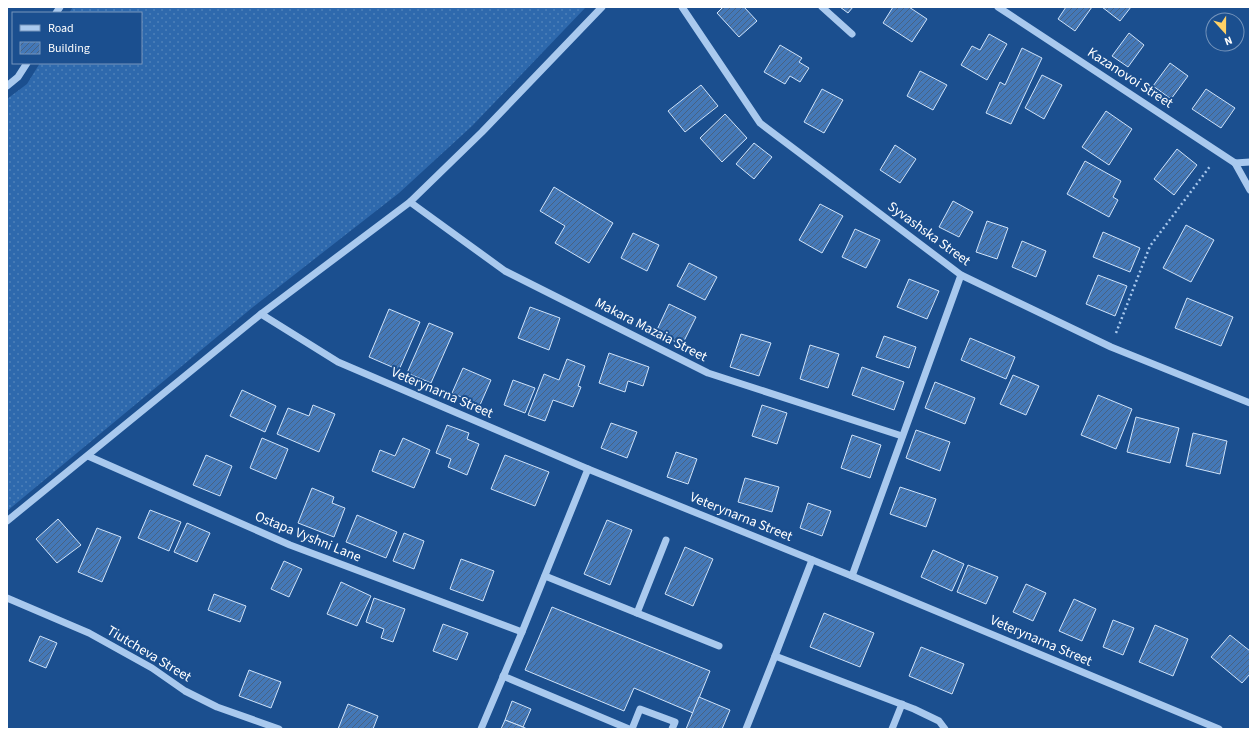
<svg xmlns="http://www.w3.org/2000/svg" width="1257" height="736" font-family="'Source Sans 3',sans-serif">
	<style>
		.grass { fill: url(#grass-dots) }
		.building { fill: url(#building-hatch); stroke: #cfe3fa }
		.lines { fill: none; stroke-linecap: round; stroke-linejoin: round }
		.path { stroke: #a9c9ee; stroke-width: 2.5; stroke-dasharray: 2 3; stroke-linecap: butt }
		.minor { stroke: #a9c9ee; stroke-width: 7 }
		.labels { text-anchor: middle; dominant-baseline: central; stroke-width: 4; stroke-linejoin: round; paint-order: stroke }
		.street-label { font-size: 14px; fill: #fff; stroke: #1b4f8f }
	</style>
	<defs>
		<pattern id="grass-dots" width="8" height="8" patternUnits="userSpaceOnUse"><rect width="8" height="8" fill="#2e69ad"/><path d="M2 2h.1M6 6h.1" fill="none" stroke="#4d80b9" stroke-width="1.8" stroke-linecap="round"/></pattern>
		<pattern id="building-hatch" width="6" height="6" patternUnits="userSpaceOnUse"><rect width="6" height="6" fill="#4478b7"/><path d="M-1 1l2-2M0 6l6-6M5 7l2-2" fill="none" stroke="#486282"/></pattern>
	</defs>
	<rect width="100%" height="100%" fill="#1b4f8f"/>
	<path class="grass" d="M73,7H586L472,126L399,193L253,307L7,511V99L27,84L40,63H141V13H69Z"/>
	<g class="building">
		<path d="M723,7H744L757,21L739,37L717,13Z"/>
		<path d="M840,7H853L848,13Z"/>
		<path d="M893,7H909L927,19L912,42L883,23Z"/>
		<path d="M1066,7H1092L1075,31L1058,19Z"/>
		<path d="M1102,7H1131L1120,21Z"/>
		<path d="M1129,33L1144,45L1128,67L1112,56Z"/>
		<path d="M989,34L1007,44L987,80L961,65L972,46L980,50Z"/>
		<path d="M780,45L802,58L799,62L809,68L800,82L790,76L785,84L764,72Z"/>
		<path d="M1022,48L1042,58L1011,124L986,113L1000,82L1005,85Z"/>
		<path d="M1170,63L1188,76L1171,99L1153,86Z"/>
		<path d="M920,71L947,85L933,110L907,96Z"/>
		<path d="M1042,75L1062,85L1044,119L1025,108Z"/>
		<path d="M701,85L718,106L685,132L668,111Z"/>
		<path d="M822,89L843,100L824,133L804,122Z"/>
		<path d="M1206,89L1235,108L1221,128L1192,109Z"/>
		<path d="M1106,111L1132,129L1109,165L1082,147Z"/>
		<path d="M725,114L747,138L722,162L700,138Z"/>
		<path d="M754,143L772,157L754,179L736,164Z"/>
		<path d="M895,145L916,159L900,183L880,170Z"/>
		<path d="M1177,149L1197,165L1174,195L1154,179Z"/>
		<path d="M1085,161L1121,181L1113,197L1118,200L1109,217L1067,194Z"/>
		<path d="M554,187L613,223L589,263L555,243L565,226L540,211Z"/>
		<path d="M953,201L973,212L959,237L939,227Z"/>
		<path d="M820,204L843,216L822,253L799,240Z"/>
		<path d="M987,221L1008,228L997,259L976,252Z"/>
		<path d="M1186,225L1214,240L1191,282L1163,268Z"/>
		<path d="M855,229L880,240L866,268L842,257Z"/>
		<path d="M1103,232L1140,248L1130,272L1093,257Z"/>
		<path d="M633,233L659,245L647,271L621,258Z"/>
		<path d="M1022,241L1046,251L1036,277L1012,267Z"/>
		<path d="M689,263L717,277L705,300L677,286Z"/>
		<path d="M1098,275L1127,286L1115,316L1086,304Z"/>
		<path d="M909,279L939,291L927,319L897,307Z"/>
		<path d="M1187,298L1233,317L1221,346L1175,328Z"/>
		<path d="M669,304L696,317L682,345L656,332Z"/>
		<path d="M530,307L560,318L549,350L518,338Z"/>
		<path d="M389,309L420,322L399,370L369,357Z"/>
		<path d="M429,323L453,333L431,383L407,373Z"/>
		<path d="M741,334L771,343L759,376L730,367Z"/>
		<path d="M884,336L916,347L909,368L876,357Z"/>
		<path d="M970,338L1015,357L1006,379L961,360Z"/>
		<path d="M810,345L839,354L828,388L800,379Z"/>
		<path d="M609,353L649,367L643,386L628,381L625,392L599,383Z"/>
		<path d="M567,359L585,366L578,386L581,387L573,407L553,400L545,421L528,415L544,374L559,380Z"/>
		<path d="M862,367L904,382L894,410L852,395Z"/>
		<path d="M463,368L491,380L480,405L452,393Z"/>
		<path d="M1013,375L1039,386L1026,415L1000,404Z"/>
		<path d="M513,380L535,388L525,413L504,405Z"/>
		<path d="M935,382L975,398L965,424L925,408Z"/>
		<path d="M242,390L276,406L265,432L230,416Z"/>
		<path d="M1098,395L1132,409L1116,449L1081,435Z"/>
		<path d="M313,405L335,414L319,452L277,434L288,408L309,416Z"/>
		<path d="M762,405L787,413L777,444L752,436Z"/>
		<path d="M1136,417L1179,428L1170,463L1127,452Z"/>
		<path d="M611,423L637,432L627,458L601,448Z"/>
		<path d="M447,425L469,433L467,439L479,444L467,475L448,467L451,459L436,453Z"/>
		<path d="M916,430L950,442L940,471L906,458Z"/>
		<path d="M1193,433L1227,441L1220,474L1186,466Z"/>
		<path d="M852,435L881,445L870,478L841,468Z"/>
		<path d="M262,438L288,449L276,479L250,468Z"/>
		<path d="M403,438L430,450L414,488L372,471L380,450L395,456Z"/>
		<path d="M676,452L697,459L688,484L667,477Z"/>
		<path d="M206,455L232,466L220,496L193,485Z"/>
		<path d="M505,455L549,472L535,506L491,489Z"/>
		<path d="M745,478L779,487L772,512L738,502Z"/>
		<path d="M900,487L936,499L926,527L890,514Z"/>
		<path d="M312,488L334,497L332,503L345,508L334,537L298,523Z"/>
		<path d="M808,503L831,511L822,536L800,528Z"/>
		<path d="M150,510L181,522L169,551L138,538Z"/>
		<path d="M357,515L397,532L386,558L346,542Z"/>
		<path d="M58,519L81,545L57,563L36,539Z"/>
		<path d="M607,520L632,530L610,585L584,574Z"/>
		<path d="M187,523L210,533L197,562L174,552Z"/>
		<path d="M97,528L121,537L102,582L78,572Z"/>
		<path d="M404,533L424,541L414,569L393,561Z"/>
		<path d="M685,547L713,559L693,606L665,594Z"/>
		<path d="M933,550L964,564L952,591L921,577Z"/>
		<path d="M461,559L494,571L483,601L450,589Z"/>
		<path d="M284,561L302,569L289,597L271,589Z"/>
		<path d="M968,565L998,577L986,604L957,592Z"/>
		<path d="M341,582L371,596L357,626L327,614Z"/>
		<path d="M1026,584L1046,593L1033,621L1013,612Z"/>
		<path d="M214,594L246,606L240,622L208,610Z"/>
		<path d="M374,598L405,609L393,642L381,638L384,629L366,622Z"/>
		<path d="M1074,599L1096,609L1082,641L1059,631Z"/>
		<path d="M552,607L710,671L693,713L634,688L624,711L525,670Z"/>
		<path d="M824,613L874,633L860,667L810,647Z"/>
		<path d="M1113,620L1134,628L1123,655L1103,647Z"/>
		<path d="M443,624L468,633L457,660L433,651Z"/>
		<path d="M1155,625L1188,639L1173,676L1139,662Z"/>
		<path d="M1230,635L1250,651V674L1242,683L1211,657Z"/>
		<path d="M40,636L57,643L46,668L29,661Z"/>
		<path d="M921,647L964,664L952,694L909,676Z"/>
		<path d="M249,670L281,682L271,708L239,696Z"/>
		<path d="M699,697L730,710L722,729H686Z"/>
		<path d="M512,701L531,709L523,727L505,720Z"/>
		<path d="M348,704L378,716L373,729H338Z"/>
		<path d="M505,720L523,727L527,729H501Z"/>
	</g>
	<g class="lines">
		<path class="path" d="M1116,333L1150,246L1211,165"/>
		<g class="minor">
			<path d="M682,7L760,123L961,275L1111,347L1250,403"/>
			<path d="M822,7L852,34"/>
			<path d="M998,7L1235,163L1250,162"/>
			<path d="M56,13L60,7"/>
			<path d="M7,86L18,77L27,63"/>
			<path d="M1235,163L1250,190"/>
			<path d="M410,202L505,271L708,373L902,436"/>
			<path d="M261,314L338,362L588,469L852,576L1219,729"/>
			<path d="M88,456L290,545L522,632"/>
			<path d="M7,521L261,314L410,202L482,132L602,7"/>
			<path d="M812,560L775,656L914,709L939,721L945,729"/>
			<path d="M545,576L719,646"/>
			<path d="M852,576L961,275"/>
			<path d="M7,598L89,633L152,668L185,691L217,707L279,729"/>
			<path d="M637,613L666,540"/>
			<path d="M503,676L629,729"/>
			<path d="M481,729L522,632L588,469"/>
			<path d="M632,729L640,709L675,722L672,729"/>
			<path d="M746,729L775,656"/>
			<path d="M892,729L902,704"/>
		</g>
	</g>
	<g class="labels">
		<g class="street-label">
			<text transform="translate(1130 78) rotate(33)">Kazanovoi Street</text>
			<text transform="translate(929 234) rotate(36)">Syvashska Street</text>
			<text transform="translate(651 330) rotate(27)">Makara Mazaia Street</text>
			<text transform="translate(442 393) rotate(23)">Veterynarna Street</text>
			<text transform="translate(741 517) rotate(22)">Veterynarna Street</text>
			<text transform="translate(308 537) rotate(22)">Ostapa Vyshni Lane</text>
			<text transform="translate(1041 641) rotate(23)">Veterynarna Street</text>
			<text transform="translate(149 654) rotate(31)">Tiutcheva Street</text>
		</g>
	</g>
	<rect width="1257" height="736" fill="none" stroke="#ffffff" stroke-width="16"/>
	<rect x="12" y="12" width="130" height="52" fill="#1b4f8f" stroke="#7695bc"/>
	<rect x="20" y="25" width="20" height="6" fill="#a9c9ee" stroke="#7695bc"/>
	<text x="48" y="32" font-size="12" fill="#ffffff">Road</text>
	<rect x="20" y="42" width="20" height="12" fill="url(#building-hatch)" stroke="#7695bc"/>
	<text x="48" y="52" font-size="12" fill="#ffffff">Building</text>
	<g transform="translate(1225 32) rotate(159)"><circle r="19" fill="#1b4f8f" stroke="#7695bc"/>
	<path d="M0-3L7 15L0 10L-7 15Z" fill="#ffd166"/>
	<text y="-6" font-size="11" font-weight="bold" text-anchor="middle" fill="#ffffff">N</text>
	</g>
</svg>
